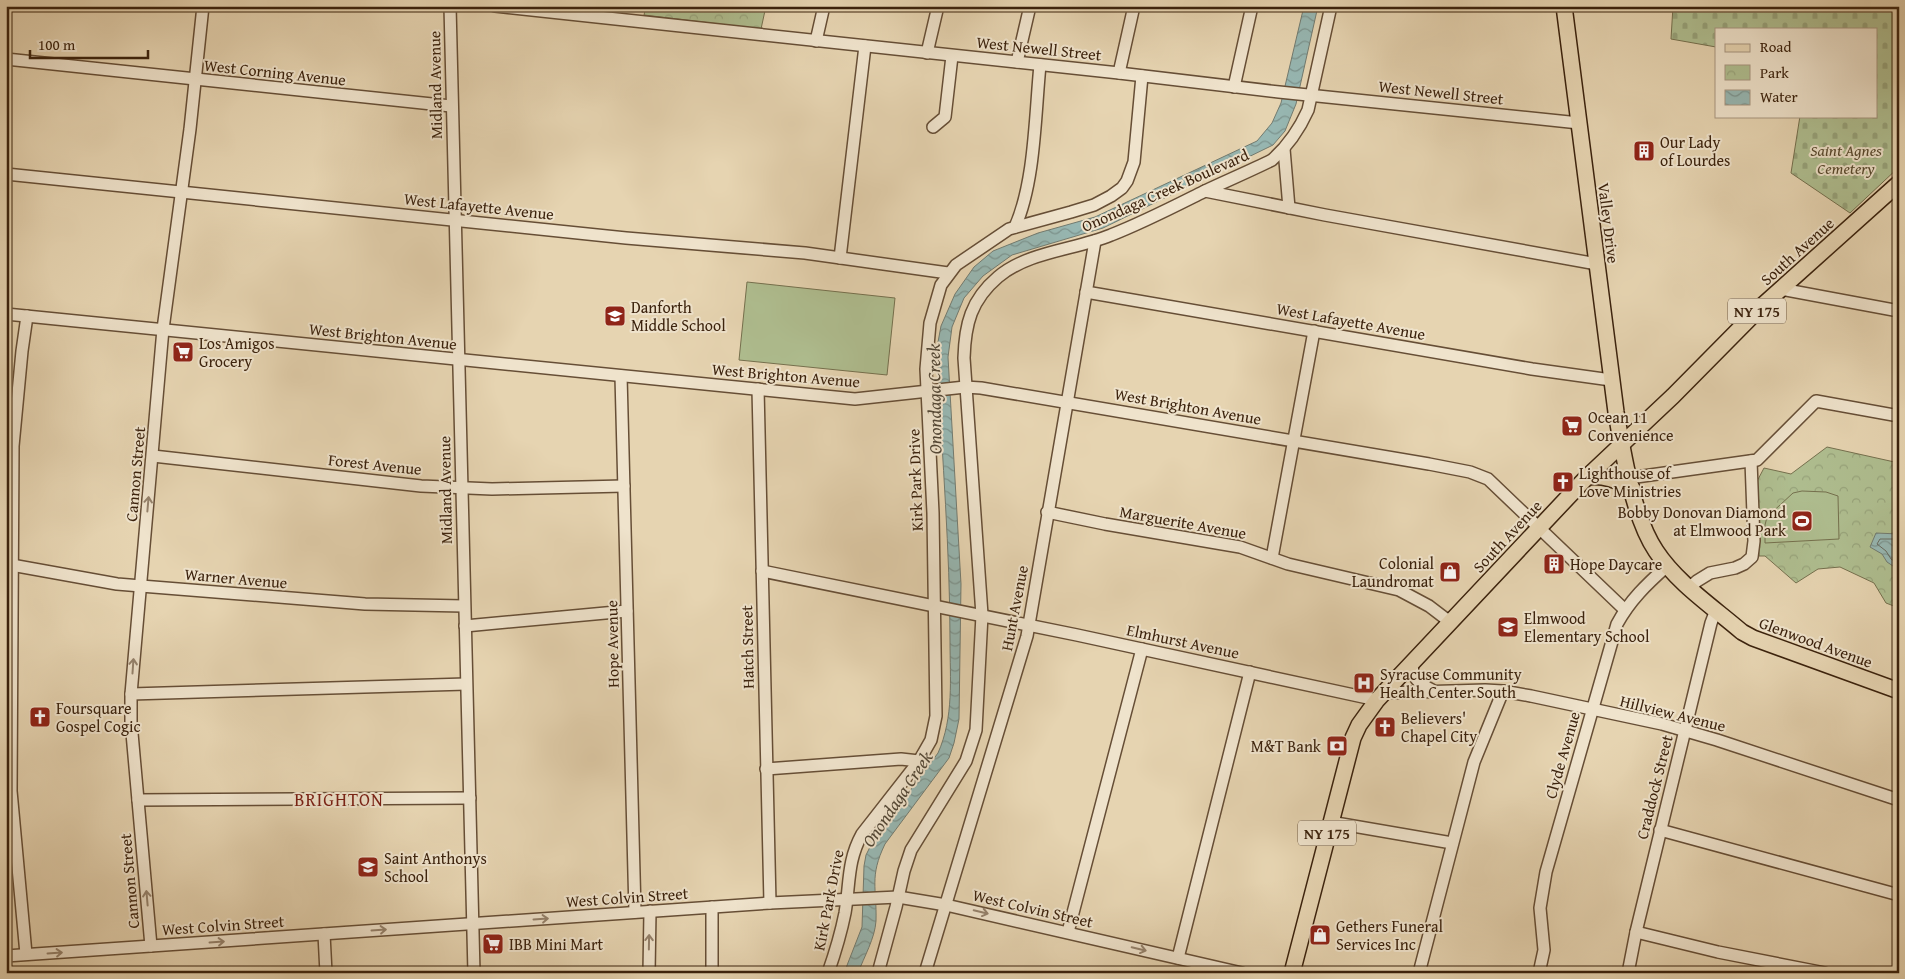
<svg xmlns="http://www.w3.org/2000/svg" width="1905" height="979" font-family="'Gentium Book Plus',serif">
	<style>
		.cemetery { fill: url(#cemetery-stones); stroke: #75704e }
		.park { fill: url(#park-crowns); stroke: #75704e }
		.pitch { fill: #afbe90; stroke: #75704e }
		.water { fill: url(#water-waves); stroke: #727b70 }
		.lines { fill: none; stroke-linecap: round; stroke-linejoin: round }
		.shore { stroke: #696c60; stroke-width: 1 }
		.minor-casing { stroke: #664e36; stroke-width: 14 }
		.major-casing { stroke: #3b220d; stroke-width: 18 }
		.minor { stroke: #efe3cc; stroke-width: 11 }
		.major { stroke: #e6d4b1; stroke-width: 15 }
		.oneway { stroke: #95826c }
		.labels { text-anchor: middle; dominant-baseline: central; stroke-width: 4; stroke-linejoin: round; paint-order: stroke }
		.shield { fill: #efe3cc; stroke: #715c46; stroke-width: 1 }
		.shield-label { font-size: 15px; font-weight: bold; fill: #3b220d }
		.street-label { font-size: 16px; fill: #3b220d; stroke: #efe3cc }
		.poi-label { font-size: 16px; fill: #3b220d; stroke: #efe3cc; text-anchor: start }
		.park-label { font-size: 16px; font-style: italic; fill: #58492e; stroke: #efe3cc }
		.water-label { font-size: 18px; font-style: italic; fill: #524736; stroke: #efe3cc }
		.neighbourhood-label { font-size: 18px; letter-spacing: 1px; fill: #7a1f14; stroke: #efe3cc }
	</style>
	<defs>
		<pattern id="cemetery-stones" width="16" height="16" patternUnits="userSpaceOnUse" patternTransform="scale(1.25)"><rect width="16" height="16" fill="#afbe90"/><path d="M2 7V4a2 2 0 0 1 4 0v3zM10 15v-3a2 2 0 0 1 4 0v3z" fill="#97a37b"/></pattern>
		<pattern id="park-crowns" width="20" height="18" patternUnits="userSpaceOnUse" patternTransform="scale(1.25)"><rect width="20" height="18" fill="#afbe90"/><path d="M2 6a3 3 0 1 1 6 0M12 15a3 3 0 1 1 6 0" fill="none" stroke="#97a37b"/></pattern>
		<pattern id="water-waves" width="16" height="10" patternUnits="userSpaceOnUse" patternTransform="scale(1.25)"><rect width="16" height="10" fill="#97b7b2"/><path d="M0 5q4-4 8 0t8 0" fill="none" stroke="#7c948f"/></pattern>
	</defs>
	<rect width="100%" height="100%" fill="#e6d4b1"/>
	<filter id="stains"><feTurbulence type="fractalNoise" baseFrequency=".004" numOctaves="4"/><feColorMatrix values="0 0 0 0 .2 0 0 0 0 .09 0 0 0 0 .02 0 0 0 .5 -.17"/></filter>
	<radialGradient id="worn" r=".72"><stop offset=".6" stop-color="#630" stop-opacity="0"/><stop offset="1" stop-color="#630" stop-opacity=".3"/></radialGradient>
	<path class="cemetery" d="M1673,6H1899V167L1850,213L1791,173L1800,116H1876V29H1716V47L1671,39Z"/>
	<g class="park">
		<path d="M646,6H766L761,29L644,15Z"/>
		<path d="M1827,447L1899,463V608L1886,603L1874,583L1840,567L1818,569L1796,583L1765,556H1759L1755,485L1764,468L1791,474Z"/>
	</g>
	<g class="pitch">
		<path d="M747,282L895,298L887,375L739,360Z"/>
		<path d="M1802,491L1826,492L1838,496L1839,539L1765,543V525L1767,517L1793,493Z"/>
	</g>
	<g class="water">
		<path d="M1304,6H1318L1296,104L1285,131L1273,145L1103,228L1012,255L983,276L964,298L952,327L948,357L961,584L959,719L954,743L949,758L885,844C869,877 877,888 876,921C875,938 864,957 858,973H844L862,927L864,866L866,855L874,839L938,753C954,717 950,679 950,641C950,550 942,459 938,368V342L941,326L955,294L974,267L993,251L1038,233L1095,217L1257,141L1272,123L1281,103Z"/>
		<path d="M1876,533L1899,534V570L1887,562L1882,554L1870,547Z"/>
	</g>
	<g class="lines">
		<path class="shore" d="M1899,539H1880L1877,544L1886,551L1891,559L1899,564"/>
		<g class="minor-casing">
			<g id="minor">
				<path d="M450,6L474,973"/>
				<path d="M495,6L1119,73L1279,92L1579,123"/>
				<path d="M816,41L824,6"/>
				<path d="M927,53L938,6"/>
				<path d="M6,59L451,106"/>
				<path d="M1017,62L1030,6"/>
				<path d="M1119,73L1134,6"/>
				<path d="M1234,87L1252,6"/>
				<path d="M933,127L945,117L952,56"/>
				<path d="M1284,149L1289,208"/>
				<path d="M6,174L626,238L805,253L948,273"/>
				<path d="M1205,191L1325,215L1597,264"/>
				<path d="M1015,227C1035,182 1035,115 1040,65"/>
				<path d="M840,258L865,46"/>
				<path d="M1781,289L1899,311"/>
				<path d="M1086,292L1532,369L1611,380"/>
				<path d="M6,314L855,399L965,387L981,388L1429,464L1470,472L1488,479L1625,610"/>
				<path d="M621,376L635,912"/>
				<path d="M758,389L770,903"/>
				<path d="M153,456L421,486L492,489L624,486"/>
				<path d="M1629,478L1757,460L1816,401L1899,416"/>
				<path d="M1047,512L1105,524L1240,547L1288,564L1399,590L1429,606L1450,622"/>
				<path d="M1272,558L1314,331"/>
				<path d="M6,564L117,584L141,586L365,604L464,606"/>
				<path d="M762,571L1077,635L1377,700"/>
				<path d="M1690,587L1697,581L1710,573L1735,568L1744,564L1752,557L1754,541L1751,461"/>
				<path d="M465,626L627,611"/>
				<path d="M1412,663C1412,678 1418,683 1432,690"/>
				<path d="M1383,693L1485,690L1503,691L1531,696L1662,724L1717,740L1899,800"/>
				<path d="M131,694L466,684"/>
				<path d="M766,769L901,759L919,761"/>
				<path d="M138,800L470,798"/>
				<path d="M1330,822L1452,843"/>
				<path d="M1660,830L1899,895"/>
				<path d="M1068,932L1142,649"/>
				<path d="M1636,932L1718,952L1825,973"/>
				<path d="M324,934L326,973"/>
				<path d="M151,946L131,722V694L163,329L190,129L203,6"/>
				<path d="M26,954L11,791L13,446L22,351L27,316"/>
				<path d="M6,956L770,903L898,897L946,905L1242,973"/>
				<path d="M1178,958L1250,672"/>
				<path d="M649,973L650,911"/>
				<path d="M712,973V907"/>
				<path d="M828,973C835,953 841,933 845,913C850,884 847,861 862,834L919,761L931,740L936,716L933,513L926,369L930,323L941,285L956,265L1009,229L1071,212L1094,205L1111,196L1122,188L1127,181L1134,162L1142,76"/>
				<path d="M878,973L896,907L904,871L911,850L966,761L976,730L982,615L964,358C965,324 971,300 998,277C1029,251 1075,250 1111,235C1142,223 1173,207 1203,192C1226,181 1250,171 1272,160C1289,145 1299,130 1308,110L1331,6"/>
				<path d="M925,973L1027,636L1095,241"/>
				<path d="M1419,973L1474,762L1503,691"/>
				<path d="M1539,973L1544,950L1540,908L1546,872L1617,624C1630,600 1647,584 1667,566"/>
				<path d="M1628,973L1636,932L1711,623L1716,610"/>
			</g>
		</g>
		<g class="major-casing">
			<g id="major">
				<path d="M1564,6L1616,412C1623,453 1633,517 1656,551C1677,583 1713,607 1742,632L1753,638L1899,691"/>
				<path d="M1587,477C1604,475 1617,480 1632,488"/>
				<path d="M1292,973L1353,738L1359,725L1377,700L1587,477L1673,396L1763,305L1899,183"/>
			</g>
		</g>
		<use href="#minor" class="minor"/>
		<use href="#major" class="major"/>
	</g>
	<defs><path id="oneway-shaft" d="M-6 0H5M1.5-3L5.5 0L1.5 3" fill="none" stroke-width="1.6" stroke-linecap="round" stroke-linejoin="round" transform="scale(1.25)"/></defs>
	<g class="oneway">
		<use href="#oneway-shaft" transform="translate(148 504) rotate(-85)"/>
		<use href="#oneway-shaft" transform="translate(133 666) rotate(-86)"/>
		<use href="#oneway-shaft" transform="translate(147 898) rotate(-95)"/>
		<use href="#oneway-shaft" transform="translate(981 912) rotate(13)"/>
		<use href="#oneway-shaft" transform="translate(541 919) rotate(-4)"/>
		<use href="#oneway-shaft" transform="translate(379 930) rotate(-4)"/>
		<use href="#oneway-shaft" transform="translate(217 942) rotate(-4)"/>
		<use href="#oneway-shaft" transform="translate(649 942) rotate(-89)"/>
		<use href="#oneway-shaft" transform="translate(1139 949) rotate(13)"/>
		<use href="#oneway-shaft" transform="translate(55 953) rotate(-4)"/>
	</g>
	<defs>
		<g id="building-square" transform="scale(1.125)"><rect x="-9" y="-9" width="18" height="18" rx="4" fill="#8f2418" stroke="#efe3cc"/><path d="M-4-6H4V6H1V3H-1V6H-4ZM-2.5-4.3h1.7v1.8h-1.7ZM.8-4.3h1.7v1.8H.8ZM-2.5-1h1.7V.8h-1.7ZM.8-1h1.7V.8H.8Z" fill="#fff"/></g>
		<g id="school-square" transform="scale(1.125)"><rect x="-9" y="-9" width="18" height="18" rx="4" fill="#8f2418" stroke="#efe3cc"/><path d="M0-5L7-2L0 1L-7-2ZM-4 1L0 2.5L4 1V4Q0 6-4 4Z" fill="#fff"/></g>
		<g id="supermarket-square" transform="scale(1.125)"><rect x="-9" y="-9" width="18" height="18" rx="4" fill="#8f2418" stroke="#efe3cc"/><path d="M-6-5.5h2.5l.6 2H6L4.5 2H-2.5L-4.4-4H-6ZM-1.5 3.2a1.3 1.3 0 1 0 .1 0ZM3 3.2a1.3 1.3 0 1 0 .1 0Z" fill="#fff"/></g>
		<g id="church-square" transform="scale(1.125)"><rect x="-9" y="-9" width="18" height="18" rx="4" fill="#8f2418" stroke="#efe3cc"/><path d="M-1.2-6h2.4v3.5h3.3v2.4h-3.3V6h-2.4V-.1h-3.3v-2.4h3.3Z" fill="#fff"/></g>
		<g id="stadium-square" transform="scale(1.125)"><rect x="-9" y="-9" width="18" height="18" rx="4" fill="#8f2418" stroke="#efe3cc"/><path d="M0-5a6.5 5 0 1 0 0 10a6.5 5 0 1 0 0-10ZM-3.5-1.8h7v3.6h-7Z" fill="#fff"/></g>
		<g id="shop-square" transform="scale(1.125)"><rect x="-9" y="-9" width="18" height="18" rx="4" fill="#8f2418" stroke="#efe3cc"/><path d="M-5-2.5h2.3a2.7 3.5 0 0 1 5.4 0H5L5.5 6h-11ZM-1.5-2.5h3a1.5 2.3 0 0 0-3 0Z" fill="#fff"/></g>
		<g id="hospital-square" transform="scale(1.125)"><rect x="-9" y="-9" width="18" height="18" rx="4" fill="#8f2418" stroke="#efe3cc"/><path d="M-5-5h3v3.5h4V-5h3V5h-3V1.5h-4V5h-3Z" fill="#fff"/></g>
		<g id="bank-square" transform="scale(1.125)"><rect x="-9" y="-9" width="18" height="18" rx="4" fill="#8f2418" stroke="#efe3cc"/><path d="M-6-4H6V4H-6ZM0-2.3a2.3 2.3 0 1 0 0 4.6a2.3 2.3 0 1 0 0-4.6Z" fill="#fff"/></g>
	</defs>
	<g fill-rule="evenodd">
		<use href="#building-square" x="1644" y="151"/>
		<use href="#school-square" x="615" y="316"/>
		<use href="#supermarket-square" x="183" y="352"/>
		<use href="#supermarket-square" x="1572" y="426"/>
		<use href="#church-square" x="1563" y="482"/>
		<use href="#stadium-square" x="1802" y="521"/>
		<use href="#building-square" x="1554" y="564"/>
		<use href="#shop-square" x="1450" y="572"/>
		<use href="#school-square" x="1508" y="627"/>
		<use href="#hospital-square" x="1364" y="683"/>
		<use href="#church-square" x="40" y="717"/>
		<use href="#church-square" x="1385" y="727"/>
		<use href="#bank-square" x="1337" y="746"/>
		<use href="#school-square" x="368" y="867"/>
		<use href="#shop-square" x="1320" y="935"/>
		<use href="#supermarket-square" x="493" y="944"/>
	</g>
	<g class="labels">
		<g class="shield">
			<rect x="1728" y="298.5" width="58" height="25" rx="4"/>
			<rect x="1298" y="820.5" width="58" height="25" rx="4"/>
		</g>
		<g class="shield-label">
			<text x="1757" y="311">NY 175</text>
			<text x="1327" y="833">NY 175</text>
		</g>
		<g class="street-label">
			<text transform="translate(1039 48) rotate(6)">West Newell Street</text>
			<text transform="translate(275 72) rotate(6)">West Corning Avenue</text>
			<text transform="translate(435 85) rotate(-91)">Midland Avenue</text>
			<text transform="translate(1441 92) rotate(6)">West Newell Street</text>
			<text transform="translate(1165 190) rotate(-24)">Onondaga Creek Boulevard</text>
			<text transform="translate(479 206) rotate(6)">West Lafayette Avenue</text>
			<text transform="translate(1609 223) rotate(83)">Valley Drive</text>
			<text transform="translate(1797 251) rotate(-42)">South Avenue</text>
			<text transform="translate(1351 321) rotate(10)">West Lafayette Avenue</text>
			<text transform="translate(383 336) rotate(6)">West Brighton Avenue</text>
			<text transform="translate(786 375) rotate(5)">West Brighton Avenue</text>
			<text transform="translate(1188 406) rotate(10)">West Brighton Avenue</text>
			<text transform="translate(375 464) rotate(6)">Forest Avenue</text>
			<text transform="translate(135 474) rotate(-85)">Cannon Street</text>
			<text transform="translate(915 480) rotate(-92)">Kirk Park Drive</text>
			<text transform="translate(445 490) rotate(-91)">Midland Avenue</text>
			<text transform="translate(1183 522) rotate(10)">Marguerite Avenue</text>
			<text transform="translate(1507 536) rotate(-47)">South Avenue</text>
			<text transform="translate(236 578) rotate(5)">Warner Avenue</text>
			<text transform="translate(1014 608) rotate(-79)">Hunt Avenue</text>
			<text transform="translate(1183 641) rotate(12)">Elmhurst Avenue</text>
			<text transform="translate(1816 642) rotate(20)">Glenwood Avenue</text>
			<text transform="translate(612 644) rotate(-91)">Hope Avenue</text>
			<text transform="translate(747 647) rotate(-91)">Hatch Street</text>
			<text transform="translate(1673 713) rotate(14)">Hillview Avenue</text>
			<text transform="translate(1562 755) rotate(-74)">Clyde Avenue</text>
			<text transform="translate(1654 787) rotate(-76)">Craddock Street</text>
			<text transform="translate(129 881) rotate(-95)">Cannon Street</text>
			<text transform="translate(627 897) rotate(-4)">West Colvin Street</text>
			<text transform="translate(828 900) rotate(-79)">Kirk Park Drive</text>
			<text transform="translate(1033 908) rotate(13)">West Colvin Street</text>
			<text transform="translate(223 925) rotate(-4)">West Colvin Street</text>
		</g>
		<g class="poi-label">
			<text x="1660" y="142">Our Lady<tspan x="1660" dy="18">of Lourdes</tspan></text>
			<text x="631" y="307">Danforth<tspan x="631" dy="18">Middle School</tspan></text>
			<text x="199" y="343">Los Amigos<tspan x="199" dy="18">Grocery</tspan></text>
			<text x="1588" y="417">Ocean 11<tspan x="1588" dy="18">Convenience</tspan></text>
			<text x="1579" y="473">Lighthouse of<tspan x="1579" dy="18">Love Ministries</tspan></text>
			<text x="1786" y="512" text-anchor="end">Bobby Donovan Diamond<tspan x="1786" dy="18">at Elmwood Park</tspan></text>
			<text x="1434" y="563" text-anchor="end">Colonial<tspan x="1434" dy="18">Laundromat</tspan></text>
			<text x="1570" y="564">Hope Daycare</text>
			<text x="1524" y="618">Elmwood<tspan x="1524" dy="18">Elementary School</tspan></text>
			<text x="1380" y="674">Syracuse Community<tspan x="1380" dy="18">Health Center South</tspan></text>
			<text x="56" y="708">Foursquare<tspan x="56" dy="18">Gospel Cogic</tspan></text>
			<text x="1401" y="718">Believers'<tspan x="1401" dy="18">Chapel City</tspan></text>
			<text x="1321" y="746" text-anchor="end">M&amp;T Bank</text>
			<text x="384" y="858">Saint Anthonys<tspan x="384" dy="18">School</tspan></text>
			<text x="1336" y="926">Gethers Funeral<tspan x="1336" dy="18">Services Inc</tspan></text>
			<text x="509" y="944">IBB Mini Mart</text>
		</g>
		<g class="park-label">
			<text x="1846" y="150">Saint Agnes<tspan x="1846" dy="18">Cemetery</tspan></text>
		</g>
		<g class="water-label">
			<text transform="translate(934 399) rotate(-91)">Onondaga Creek</text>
			<text transform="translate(897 799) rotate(-56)">Onondaga Creek</text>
		</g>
		<g class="neighbourhood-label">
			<text x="339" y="799">BRIGHTON</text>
		</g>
	</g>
	<rect width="1905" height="979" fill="none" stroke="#e6d4b1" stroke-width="25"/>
	<rect x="8" y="8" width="1890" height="964" fill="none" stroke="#3b220d" stroke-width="2.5"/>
	<rect x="12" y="12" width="1880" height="954" fill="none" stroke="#3b220d"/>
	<rect x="1715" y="28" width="162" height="90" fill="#efe3cc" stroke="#a79680"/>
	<rect x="1725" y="44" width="25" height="8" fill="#e6d4b1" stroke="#a79680"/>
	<text x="1760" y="52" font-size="15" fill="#3b220d">Road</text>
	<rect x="1725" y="65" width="25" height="15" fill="url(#park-crowns)" stroke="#a79680"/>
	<text x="1760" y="78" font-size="15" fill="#3b220d">Park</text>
	<rect x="1725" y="90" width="25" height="15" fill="url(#water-waves)" stroke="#a79680"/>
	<text x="1760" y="102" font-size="15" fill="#3b220d">Water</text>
	<path d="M30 50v8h118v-8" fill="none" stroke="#3b220d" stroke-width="2.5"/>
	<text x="38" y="50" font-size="15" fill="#3b220d" stroke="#efe3cc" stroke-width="4" paint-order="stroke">100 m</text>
	<rect width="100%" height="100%" filter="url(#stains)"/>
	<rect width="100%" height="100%" fill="url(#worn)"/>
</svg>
